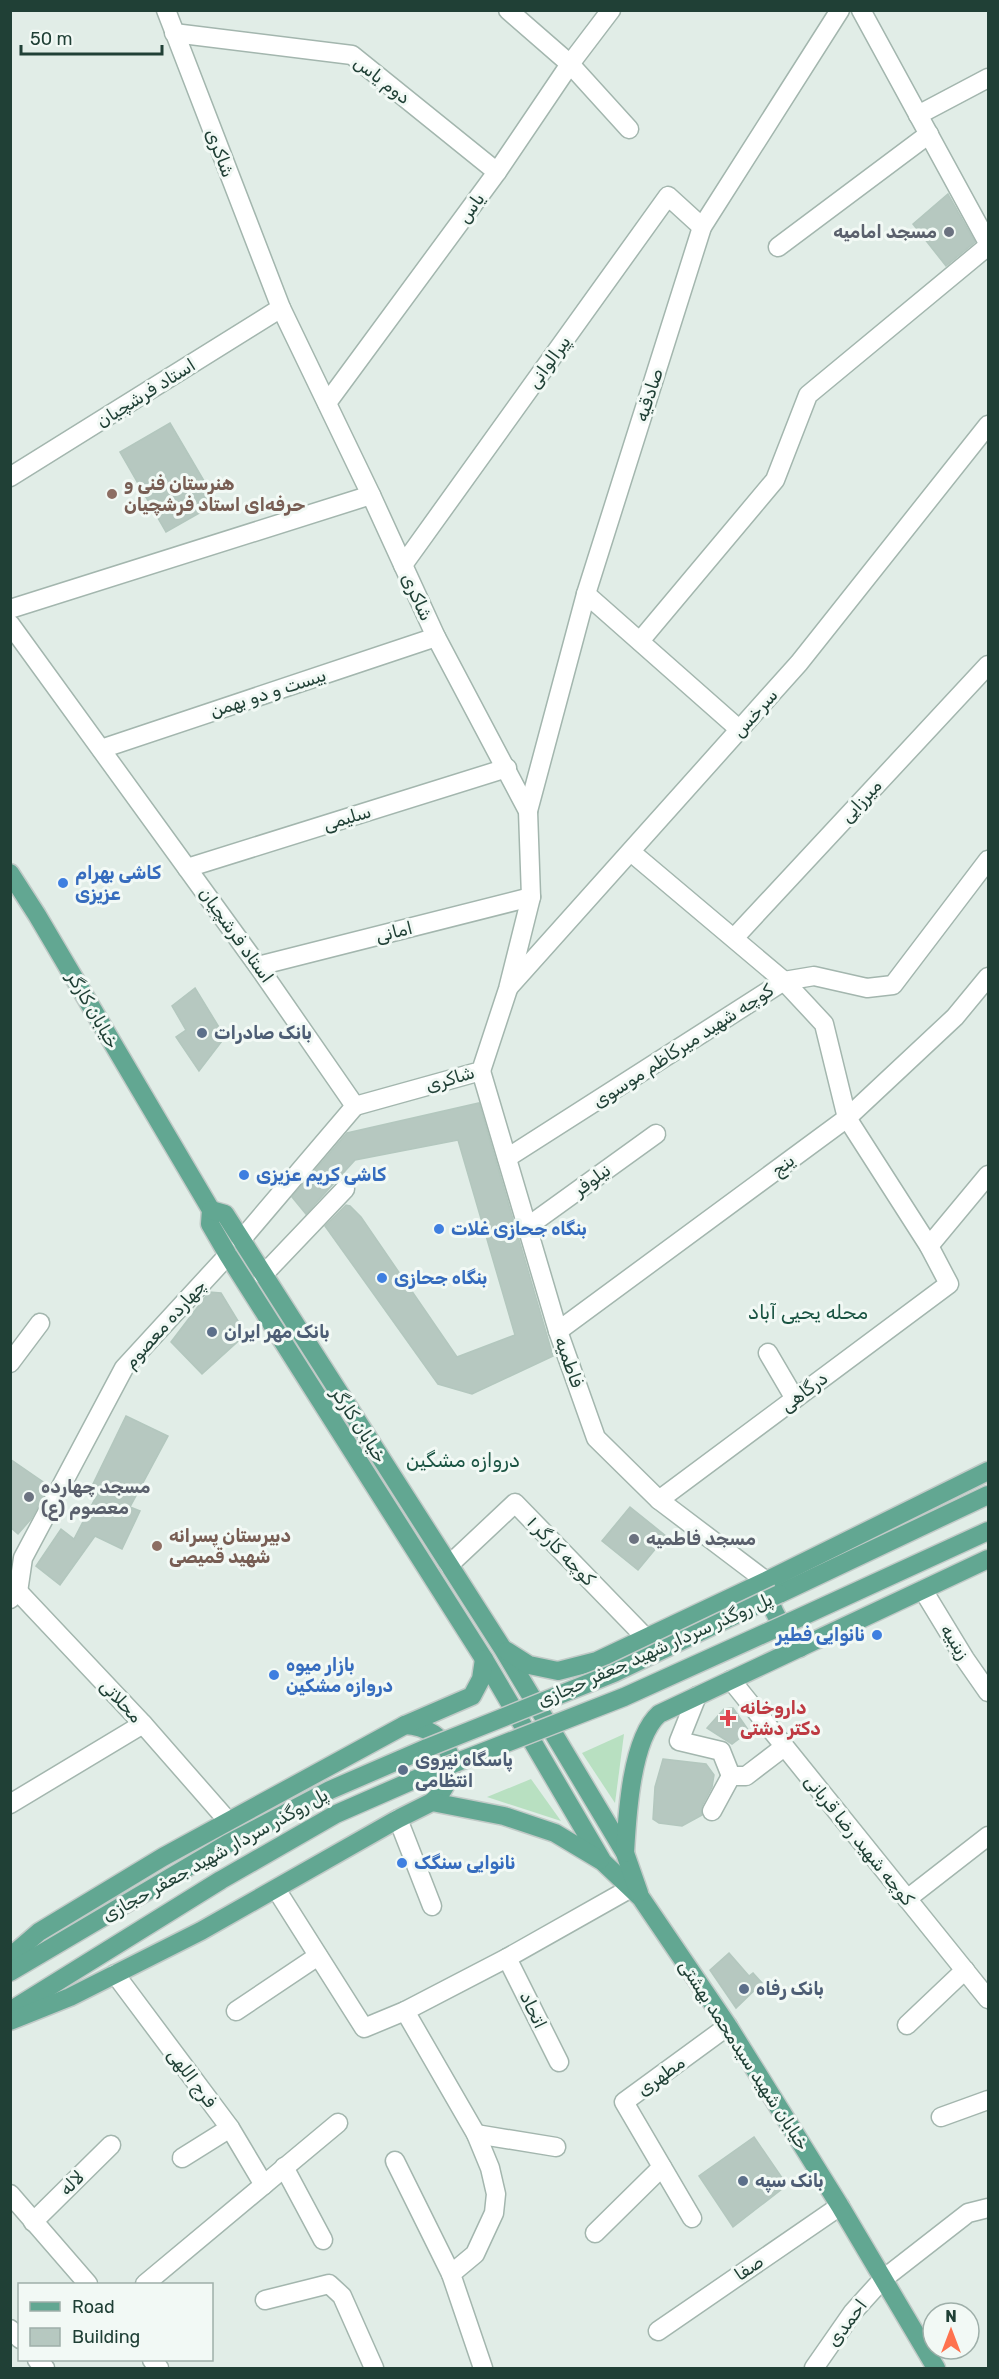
<svg xmlns="http://www.w3.org/2000/svg" width="999" height="2379" font-family="Rubik,Cairo,sans-serif">
	<style>
		.green { fill: #b8e0c1 }
		.building { fill: #b6c8c0; stroke: #b3c7be; stroke-width: 1.5 }
		.lines { fill: none; stroke-linecap: round; stroke-linejoin: round }
		.minor-casing { stroke: #a3b6ae; stroke-width: 21 }
		.major-casing { stroke: #c1cac7; stroke-width: 21 }
		.minor { stroke: #fff; stroke-width: 18 }
		.major { stroke: #62a792; stroke-width: 18 }
		.major-bridge-casing { stroke: #c1cac7; stroke-width: 21; stroke-linecap: butt }
		.major-bridge { stroke: #62a792; stroke-width: 18 }
		.worship-dot { fill: #6b7280; stroke: #f2f9f5; stroke-width: 2 }
		.education-dot { fill: #8d6e63; stroke: #f2f9f5; stroke-width: 2 }
		.shop-dot { fill: #3f7fe0; stroke: #f2f9f5; stroke-width: 2 }
		.service-dot { fill: #5c6f8a; stroke: #f2f9f5; stroke-width: 2 }
		.health-dot { fill: #e0444e; stroke: #f2f9f5; stroke-width: 2 }
		.labels { text-anchor: middle; dominant-baseline: central; stroke-width: 6; stroke-linejoin: round; paint-order: stroke }
		.street-label { font-size: 18px; fill: #204036; stroke: #f2f9f5 }
		.worship-label { font-size: 18px; font-weight: bold; fill: #5b616d; stroke: #f2f9f5; text-anchor: start }
		.education-label { font-size: 18px; font-weight: bold; fill: #785e54; stroke: #f2f9f5; text-anchor: start }
		.shop-label { font-size: 18px; font-weight: bold; fill: #366cbe; stroke: #f2f9f5; text-anchor: start }
		.service-label { font-size: 18px; font-weight: bold; fill: #4e5e75; stroke: #f2f9f5; text-anchor: start }
		.health-label { font-size: 18px; font-weight: bold; fill: #be3a42; stroke: #f2f9f5; text-anchor: start }
		.neighbourhood-label { font-size: 20px; fill: #1a5443; stroke: #f2f9f5 }
	</style>
	<rect width="100%" height="100%" fill="#e1ede7"/>
	<g class="green">
		<path d="M624,1734L615,1803L582,1753Z"/>
		<path d="M531,1779L561,1821L487,1797Z"/>
	</g>
	<g class="building">
		<path d="M948,194L975,242L946,266L913,224Z"/>
		<path d="M170,423L217,503L166,532L120,452Z"/>
		<path d="M195,988L225,1037L199,1071L176,1037L186,1030L172,1006Z"/>
		<path d="M479,1103L553,1356L472,1394L438,1384L325,1226L346,1205L350,1206L361,1217L457,1357L515,1335L458,1140L355,1160L306,1214L292,1197L347,1133Z"/>
		<path d="M209,1292L221,1293L246,1334L202,1374L171,1342Z"/>
		<path d="M126,1416L168,1436L130,1507L140,1511L122,1549L95,1536L60,1585L36,1566L61,1529L74,1539L99,1491L92,1486Z"/>
		<path d="M10,1459L49,1486L31,1519L18,1534L10,1527Z"/>
		<path d="M630,1507L666,1536L638,1570L602,1541Z"/>
		<path d="M733,1708L749,1731L732,1744L707,1728L724,1709Z"/>
		<path d="M663,1759L706,1764L714,1775L712,1787L702,1806V1815L682,1826L659,1823L653,1819L655,1787Z"/>
		<path d="M729,1953L749,1976L753,1973L762,1983L736,2008L710,1970Z"/>
		<path d="M754,2137L787,2185L733,2227L699,2176Z"/>
	</g>
	<g class="lines">
		<g class="minor-casing">
			<g id="minor">
				<path d="M166,10L281,308L371,495L436,637L528,811L531,897L508,989L481,1071L355,1106"/>
				<path d="M508,10L570,64L629,129"/>
				<path d="M861,10L988,243"/>
				<path d="M174,33L352,55L497,172"/>
				<path d="M918,115L988,78"/>
				<path d="M778,247L929,134"/>
				<path d="M327,403L497,172L570,64L611,10"/>
				<path d="M10,477L281,308"/>
				<path d="M403,565L668,196L702,227"/>
				<path d="M586,594L740,730"/>
				<path d="M10,609L371,495"/>
				<path d="M10,624L258,966L355,1106"/>
				<path d="M640,641L775,480L808,395L988,246"/>
				<path d="M101,749L436,637"/>
				<path d="M528,811L586,594L702,227L840,10"/>
				<path d="M631,852L784,981L824,1024L847,1118L929,1246L949,1284L659,1500"/>
				<path d="M187,868L507,768"/>
				<path d="M734,938L988,665"/>
				<path d="M258,966L531,897"/>
				<path d="M509,987L799,663L988,425"/>
				<path d="M481,1071L558,1331L596,1438L659,1500L766,1581"/>
				<path d="M507,1158L784,981L814,976L867,988L893,985L988,860"/>
				<path d="M527,1227L656,1134"/>
				<path d="M241,1240L355,1106"/>
				<path d="M929,1246L988,1175"/>
				<path d="M263,1275L345,1189"/>
				<path d="M558,1331L847,1118L955,1017L988,977"/>
				<path d="M768,1353L795,1399"/>
				<path d="M10,1363L40,1323"/>
				<path d="M449,1565L515,1503L646,1638"/>
				<path d="M11,1584L143,1724L228,1821"/>
				<path d="M923,1590L965,1659L988,1692"/>
				<path d="M10,1599L18,1592L23,1558L124,1368L228,1255"/>
				<path d="M731,1680L988,1999"/>
				<path d="M697,1696L679,1741L721,1751L731,1776"/>
				<path d="M10,1804L143,1724"/>
				<path d="M712,1811L731,1776H746L784,1747"/>
				<path d="M398,1819L432,1906"/>
				<path d="M276,1889L364,2028L405,2011"/>
				<path d="M907,1899L988,1836"/>
				<path d="M507,1958L559,2062"/>
				<path d="M115,1974L230,2128L264,2185"/>
				<path d="M236,2011L318,1956"/>
				<path d="M907,2025L965,1970"/>
				<path d="M941,2117L988,2100"/>
				<path d="M476,2134L556,2147"/>
				<path d="M182,2158L230,2128"/>
				<path d="M395,2161L451,2274"/>
				<path d="M284,2167L323,2240"/>
				<path d="M10,2194L88,2284"/>
				<path d="M692,2218L624,2102L728,2026"/>
				<path d="M33,2222L111,2145"/>
				<path d="M595,2233L662,2167"/>
				<path d="M145,2284L338,2123"/>
				<path d="M265,2300L329,2284L342,2296L374,2368"/>
				<path d="M10,2329L20,2339"/>
				<path d="M658,2331L840,2206"/>
				<path d="M37,2360L45,2368"/>
				<path d="M152,2360L159,2368"/>
				<path d="M483,2368L451,2274L475,2254L494,2213L496,2194L490,2168L476,2134L405,2011L507,1958L631,1888"/>
				<path d="M814,2368L853,2312L882,2280L968,2213L988,2208"/>
			</g>
		</g>
		<g class="major-casing">
			<g id="major">
				<path d="M10,873L37,915L211,1210L210,1224L228,1255L484,1659L603,1862L641,1898L728,2026L840,2206L936,2368"/>
				<path d="M211,1210L225,1214L503,1649L625,1853L639,1893"/>
				<path d="M767,1586C770,1612 783,1628 800,1648"/>
				<path d="M779,1594L988,1495"/>
				<path d="M790,1622L988,1531"/>
				<path d="M507,1651L529,1665L558,1671L597,1661L766,1581L988,1471"/>
				<path d="M405,1725C451,1728 467,1771 432,1802"/>
				<path d="M625,1853C627,1817 631,1739 659,1714L988,1559"/>
				<path d="M10,1957L39,1932L163,1857L405,1725L472,1696L481,1679L484,1659"/>
				<path d="M10,1972L227,1844L330,1790L427,1748"/>
				<path d="M10,2011L221,1880L336,1814L432,1772"/>
				<path d="M10,2021L70,1997L201,1931L398,1819L432,1802L504,1816L555,1833L600,1860"/>
			</g>
		</g>
		<use href="#minor" class="minor"/>
		<use href="#major" class="major"/>
		<g class="major-bridge-casing">
			<g id="major-bridge">
				<path d="M427,1748L614,1673L779,1594"/>
				<path d="M432,1772L624,1697L790,1622"/>
			</g>
		</g>
		<use href="#major-bridge" class="major-bridge"/>
	</g>
	<g class="worship-dot">
		<circle cx="949" cy="232" r="6"/>
		<circle cx="29" cy="1497" r="6"/>
		<circle cx="634" cy="1539" r="6"/>
	</g>
	<g class="education-dot">
		<circle cx="112" cy="494" r="6"/>
		<circle cx="157" cy="1546" r="6"/>
	</g>
	<g class="shop-dot">
		<circle cx="63" cy="883" r="6"/>
		<circle cx="244" cy="1175" r="6"/>
		<circle cx="439" cy="1229" r="6"/>
		<circle cx="382" cy="1278" r="6"/>
		<circle cx="877" cy="1635" r="6"/>
		<circle cx="274" cy="1675" r="6"/>
		<circle cx="402" cy="1863" r="6"/>
	</g>
	<g class="service-dot">
		<circle cx="202" cy="1033" r="6"/>
		<circle cx="212" cy="1332" r="6"/>
		<circle cx="403" cy="1770" r="6"/>
		<circle cx="744" cy="1989" r="6"/>
		<circle cx="743" cy="2181" r="6"/>
	</g>
	<path class="health-dot" d="M725 1709h6v6h6v6h-6v6h-6v-6h-6v-6h6z"/>
	<g class="labels">
		<g class="street-label">
			<text transform="translate(382 80) rotate(38)">دوم یاس</text>
			<text transform="translate(220 153) rotate(69)">شاکری</text>
			<text transform="translate(471 208) rotate(-54)">یاس</text>
			<text transform="translate(549 362) rotate(-54)">پیرالوانی</text>
			<text transform="translate(146 393) rotate(-32)">استاد فرشچیان</text>
			<text transform="translate(649 395) rotate(-72)">صادقیه</text>
			<text transform="translate(417 597) rotate(65)">شاکری</text>
			<text transform="translate(268 693) rotate(-18)">بیست و دو بهمن</text>
			<text transform="translate(755 713) rotate(-48)">سرخس</text>
			<text transform="translate(861 801) rotate(-47)">میرزایی</text>
			<text transform="translate(347 818) rotate(-17)">سلیمی</text>
			<text transform="translate(394 932) rotate(-14)">امانی</text>
			<text transform="translate(236 935) rotate(54)">استاد فرشچیان</text>
			<text transform="translate(93 1010) rotate(60)">خیابان کارگر</text>
			<text transform="translate(683 1046) rotate(-33)">کوچه شهید میرکاظم موسوی</text>
			<text transform="translate(450 1079) rotate(-17)">شاکری</text>
			<text transform="translate(783 1165) rotate(-36)">ینج</text>
			<text transform="translate(592 1180) rotate(-36)">نیلوفر</text>
			<text transform="translate(165 1324) rotate(-48)">چهارده معصوم</text>
			<text transform="translate(569 1362) rotate(70)">فاطمیه</text>
			<text transform="translate(804 1392) rotate(-37)">درگاهی</text>
			<text transform="translate(359 1425) rotate(57)">خیابان کارگر</text>
			<text transform="translate(561 1551) rotate(46)">کوچه کارگر ۱</text>
			<text transform="translate(955 1642) rotate(58)">زینبیه</text>
			<text transform="translate(655 1650) rotate(-24)">پل روگذر سردار شهید جعفر حجازی</text>
			<text transform="translate(121 1701) rotate(47)">محلاتی</text>
			<text transform="translate(859 1840) rotate(51)">کوچه شهید رضا قربانی</text>
			<text transform="translate(215 1855) rotate(-29)">پل روگذر سردار شهید جعفر حجازی</text>
			<text transform="translate(533 2010) rotate(64)">اتحاد</text>
			<text transform="translate(744 2055) rotate(57)">خیابان شهید سیدمحمد بهشتی</text>
			<text transform="translate(661 2076) rotate(-36)">مطهری</text>
			<text transform="translate(192 2078) rotate(53)">فرج اللهی</text>
			<text transform="translate(72 2183) rotate(-45)">لاله</text>
			<text transform="translate(749 2268) rotate(-34)">صفا</text>
			<text transform="translate(847 2323) rotate(-53)">احمدی</text>
		</g>
		<g class="worship-label">
			<text x="937" y="232" text-anchor="end">مسجد امامیه</text>
			<text x="41" y="1487">مسجد چهارده<tspan x="41" dy="21">معصوم (ع)</tspan></text>
			<text x="646" y="1539">مسجد فاطمیه</text>
		</g>
		<g class="education-label">
			<text x="124" y="484">هنرستان فنی و<tspan x="124" dy="21">حرفه‌ای استاد فرشچیان</tspan></text>
			<text x="169" y="1536">دبیرستان پسرانه<tspan x="169" dy="21">شهید قمیصی</tspan></text>
		</g>
		<g class="shop-label">
			<text x="75" y="873">کاشی بهرام<tspan x="75" dy="21">عزیزی</tspan></text>
			<text x="256" y="1175">کاشی کریم عزیزی</text>
			<text x="451" y="1229">بنگاه جحازی غلات</text>
			<text x="394" y="1278">بنگاه جحازی</text>
			<text x="865" y="1635" text-anchor="end">نانوایی فطیر</text>
			<text x="286" y="1665">بازار میوه<tspan x="286" dy="21">دروازه مشکین</tspan></text>
			<text x="414" y="1863">نانوایی سنگک</text>
		</g>
		<g class="service-label">
			<text x="214" y="1033">بانک صادرات</text>
			<text x="224" y="1332">بانک مهر ایران</text>
			<text x="415" y="1760">پاسگاه نیروی<tspan x="415" dy="21">انتظامی</tspan></text>
			<text x="756" y="1989">بانک رفاه</text>
			<text x="755" y="2181">بانک سپه</text>
		</g>
		<g class="health-label">
			<text x="740" y="1708">داروخانه<tspan x="740" dy="21">دکتر دشتی</tspan></text>
		</g>
		<g class="neighbourhood-label">
			<text x="808" y="1312">محله یحیی آباد</text>
			<text x="463" y="1460">دروازه مشگین</text>
		</g>
	</g>
	<rect width="999" height="2379" fill="none" stroke="#204036" stroke-width="24"/>
	<rect x="18" y="2283" width="195" height="78" fill="#f2f9f5" stroke="#9eafa9" stroke-width="1.5"/>
	<rect x="30" y="2302" width="30" height="9" fill="#62a792" stroke="#9eafa9" stroke-width="1.5"/>
	<text x="72" y="2313" font-size="18" fill="#204036">Road</text>
	<rect x="30" y="2328" width="30" height="18" fill="#b6c8c0" stroke="#9eafa9" stroke-width="1.5"/>
	<text x="72" y="2343" font-size="18" fill="#204036">Building</text>
	<g transform="translate(951 2331)"><circle r="28" fill="#f2f9f5" stroke="#9eafa9" stroke-width="1.5"/>
	<path d="M0-4.5L10 22L0 15L-10 22Z" fill="#fe724e"/>
	<text y="-9" font-size="16" font-weight="bold" text-anchor="middle" fill="#204036">N</text>
	</g>
	<path d="M21 45v9h141v-9" fill="none" stroke="#204036" stroke-width="3"/>
	<text x="30" y="45" font-size="18" fill="#204036" stroke="#f2f9f5" stroke-width="4.5" paint-order="stroke">50 m</text>
</svg>
